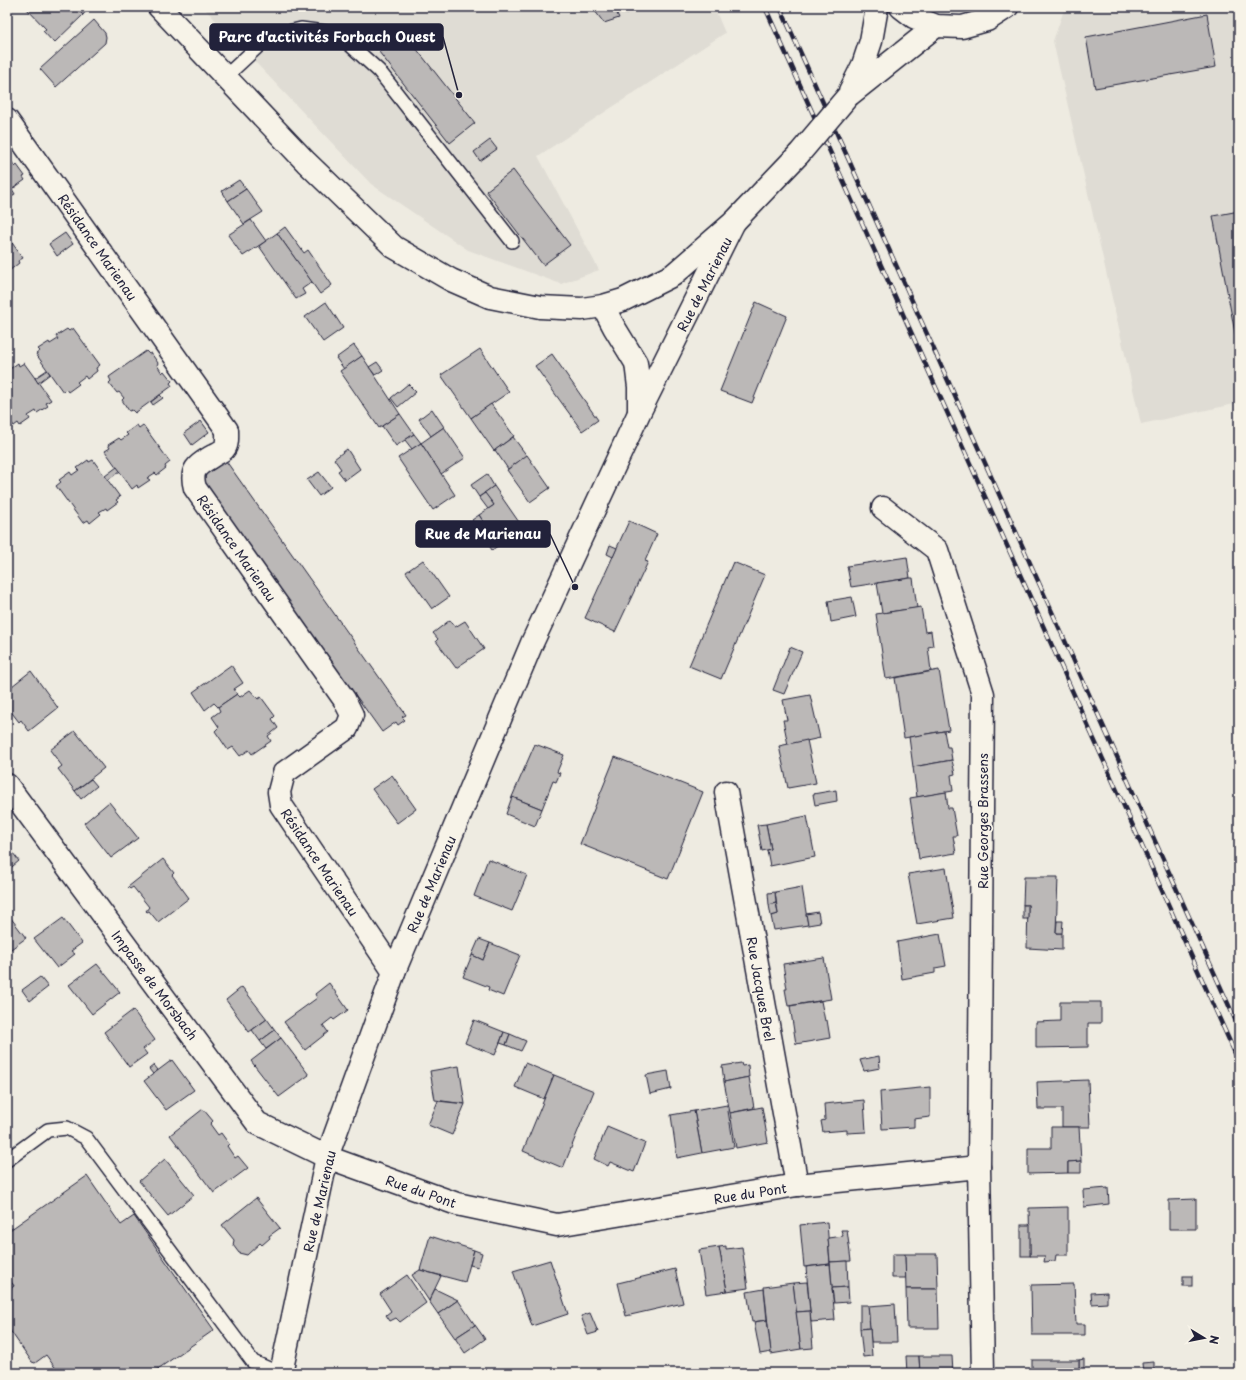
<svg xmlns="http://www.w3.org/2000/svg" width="1246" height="1380" font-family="'Playpen Sans',sans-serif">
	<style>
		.built { fill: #dfdcd4 }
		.building { fill: #bbb8b7; stroke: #22223b }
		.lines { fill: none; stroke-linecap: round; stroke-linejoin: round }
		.lane-casing { stroke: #22223b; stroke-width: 16 }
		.street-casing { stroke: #22223b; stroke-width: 25 }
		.secondary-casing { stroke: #22223b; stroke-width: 25 }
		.lane { stroke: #f7f3e8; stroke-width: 13 }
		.street { stroke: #f7f3e8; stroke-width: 22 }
		.secondary { stroke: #f7f3e8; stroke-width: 22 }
		.rail-casing { stroke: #22223b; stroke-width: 4.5 }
		.rail { stroke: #f7f3e8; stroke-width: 3; stroke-dasharray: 9; stroke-linecap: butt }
		.secondary-bridge-casing { stroke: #22223b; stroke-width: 25; stroke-linecap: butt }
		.secondary-bridge { stroke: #f7f3e8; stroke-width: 22 }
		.labels { text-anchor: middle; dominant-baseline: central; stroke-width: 3.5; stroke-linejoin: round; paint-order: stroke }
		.street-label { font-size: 13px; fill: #22223b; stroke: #f7f3e8 }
		.leader { fill: none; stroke: #22223b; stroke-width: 1.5 }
		.callout-dot { fill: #22223b; stroke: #f7f3e8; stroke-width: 1.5 }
		.callout { fill: #22223b; stroke: #22223b; stroke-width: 1.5 }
		.callout-label { font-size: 14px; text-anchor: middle; font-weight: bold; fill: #fff }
	</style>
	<rect width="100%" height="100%" fill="#eeebe1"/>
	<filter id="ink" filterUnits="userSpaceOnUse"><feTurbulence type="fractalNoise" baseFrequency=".025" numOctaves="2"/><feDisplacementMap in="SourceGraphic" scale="8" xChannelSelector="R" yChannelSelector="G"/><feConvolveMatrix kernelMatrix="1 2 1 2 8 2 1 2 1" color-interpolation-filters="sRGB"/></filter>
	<g filter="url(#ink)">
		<g class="built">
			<path d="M203,7H714L725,33L538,156L599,270L561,284L468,250L371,184Z"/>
			<path d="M1065,7H1239V403L1141,424L1053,41Z"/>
		</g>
		<g class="building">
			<path d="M25,7H76L83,15L54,43L43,31L46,29Z"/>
			<path d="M76,7H82L86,11L83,15Z"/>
			<path d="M606,7H614L619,18L604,23L595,11Z"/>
			<path d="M622,7H641L625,14Z"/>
			<path d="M1207,14L1216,67L1095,88L1086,37Z"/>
			<path d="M94,20L105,33L106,37L105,43L56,87L40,69Z"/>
			<path d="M404,33L475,123L450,143L379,52Z"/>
			<path d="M490,140L497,149L480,161L474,152Z"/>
			<path d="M7,152L11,158L10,159L15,167L17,165L25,176L23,177L25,180L7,193Z"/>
			<path d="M513,170L570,245L543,265L486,191Z"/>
			<path d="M239,180L246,189L228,201L222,191Z"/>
			<path d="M12,189L15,194L7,199V193Z"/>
			<path d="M246,189L263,212L244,224L228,201Z"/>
			<path d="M1239,211V349H1238L1213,216Z"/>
			<path d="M251,220L266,241L243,256L228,235Z"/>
			<path d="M285,227L304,253L308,250L332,285L320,294L277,233Z"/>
			<path d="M65,233L73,244L57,256L49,244Z"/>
			<path d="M277,233L312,282L302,289L305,294L296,299L259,246Z"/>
			<path d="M7,236L23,258L18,261L19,263L9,271L7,269Z"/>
			<path d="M326,302L343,328L323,342L305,317Z"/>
			<path d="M756,302L787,316L752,403L720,391Z"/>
			<path d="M73,328L100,365L96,368L97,371L87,379L85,376L77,382L79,384L68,392L66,389L63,392L36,354L40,351L38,349L49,342L50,344L58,339L56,336L67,329L69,331Z"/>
			<path d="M354,345L362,356L344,369L336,358Z"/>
			<path d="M480,349L509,392L471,418L441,375Z"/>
			<path d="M146,351L149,354L151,353L158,363L157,365L162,373L164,371L172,381L170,383L172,386L135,413L132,410L129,411L122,400L124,398L119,392L117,393L109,383L111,381L109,377Z"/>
			<path d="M552,354L598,420L582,431L535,366Z"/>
			<path d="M362,356L400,414L379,428L340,371Z"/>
			<path d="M377,362L383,370L375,375L369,367Z"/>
			<path d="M18,363L19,366L24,363L51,400L46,403L48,406L37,413L36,411L28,416L30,419L20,426L18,423L14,426L7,417V375L9,374L7,371Z"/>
			<path d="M47,370L50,374L38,383L35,378Z"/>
			<path d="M408,384L416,392L398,407L391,398Z"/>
			<path d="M160,395L163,398L153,405L151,402Z"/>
			<path d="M491,404L514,436L494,451L471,418Z"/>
			<path d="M432,409L444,427L431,436L419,419Z"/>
			<path d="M400,414L414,434L396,446L382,426Z"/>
			<path d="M201,421L209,432L192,445L184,433Z"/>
			<path d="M137,425L139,428L143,425L170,462L165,466L166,468L157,475L155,473L147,478L150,480L138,488L137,485L132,489L105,451L110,448L108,445L119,438L121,440L128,435L126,433Z"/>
			<path d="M444,427L465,458L441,474L421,443Z"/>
			<path d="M414,434L421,443L412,449L405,440Z"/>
			<path d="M513,437L527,456L508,469L495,450Z"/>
			<path d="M421,443L455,495L433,510L398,458Z"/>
			<path d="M347,449L360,469L345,480L338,471L341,469L334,459Z"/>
			<path d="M527,455L550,488L530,502L507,470Z"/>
			<path d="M88,460L89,462L93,460L120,497L116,500L118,502L107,510L106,508L99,512L101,514L90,523L88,520L83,523L56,486L61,482L59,480L70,472L72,475L79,470L77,468Z"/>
			<path d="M226,461L406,715L402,717L405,720L398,725L396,722L382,732L200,479L206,475L204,472L209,468L211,471Z"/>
			<path d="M117,467L120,471L108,480L105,476Z"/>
			<path d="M319,472L331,487L319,496L307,480Z"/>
			<path d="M487,474L494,486L479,497L471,485Z"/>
			<path d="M494,486L523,528L499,545L479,515L494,505L484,493Z"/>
			<path d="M485,493L494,505L488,509L479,497Z"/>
			<path d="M479,515L499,545L492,550L472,520Z"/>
			<path d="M629,521L657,534L645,561L648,562L647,564L615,632L585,618Z"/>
			<path d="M610,545L617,548L613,557L607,554Z"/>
			<path d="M907,557L910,578L851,587L847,566Z"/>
			<path d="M423,560L449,597L432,609L406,572Z"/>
			<path d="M733,562L765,575L721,679L689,666Z"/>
			<path d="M910,578H913L917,608L882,613L877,583Z"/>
			<path d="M852,597L856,617L831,622L828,601Z"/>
			<path d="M921,607L925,632L931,631L933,646L928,647L931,671L886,679L876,614Z"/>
			<path d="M450,620L455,627L465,621L484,649L456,668L436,641L438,639L433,633Z"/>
			<path d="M790,647L802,652L784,694L773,690Z"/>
			<path d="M231,665L243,683L234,689L237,694L218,707L214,703L205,710L193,692Z"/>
			<path d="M939,670L949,730L904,738L895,678Z"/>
			<path d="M31,671L58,708L29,731L21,720L19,722L9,709L10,707L7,703V690Z"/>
			<path d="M250,690L258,699L261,697L275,716L272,719L278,728L268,736L271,741L252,754L249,750L240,756L233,747L228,750L215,731L219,727L212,717L220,711L218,707L237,694L240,697Z"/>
			<path d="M810,695L820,738L788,745L783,720H787L783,700Z"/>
			<path d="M75,731L104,768L75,791L58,769L62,766L50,750Z"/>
			<path d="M944,731L947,747H950L952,760L913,767L909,737Z"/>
			<path d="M807,740L816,783L788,788L779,746Z"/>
			<path d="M535,744L564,755L557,772L560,773L556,782L553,781L542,809L512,797Z"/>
			<path d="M615,757L703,792L668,879L580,844Z"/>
			<path d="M952,760L955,774L951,775L953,791L917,797L913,767Z"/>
			<path d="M392,775L416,809L397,823L372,789Z"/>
			<path d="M91,779L97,786L81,799L75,791Z"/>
			<path d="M836,790L837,801L815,805L813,794Z"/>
			<path d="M946,792L948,808H952L957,836H953L956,853L919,859L910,798Z"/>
			<path d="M512,797L542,809L535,826L506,814Z"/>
			<path d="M109,802L138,838L111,858L84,823Z"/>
			<path d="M807,816L815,857L770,866L767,850L771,849L766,824Z"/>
			<path d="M766,824L771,849L762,851L757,825Z"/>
			<path d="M7,845L19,861L7,871Z"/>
			<path d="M163,859L174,873L172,875L189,898L158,922L149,911L147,912L146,911L149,907L133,887L130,889L128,887Z"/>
			<path d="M488,859L527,875L512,911L474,896Z"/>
			<path d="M946,868L954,918L917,924L908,874Z"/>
			<path d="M1024,877H1058L1056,933H1062V950L1027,948L1028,905H1023Z"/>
			<path d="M802,887L808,925L774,930L771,916L778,914L775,892Z"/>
			<path d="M775,892L776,903L769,905L768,893Z"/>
			<path d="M776,903L778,914L771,916L769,905Z"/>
			<rect x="1023" y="905" width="5" height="14"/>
			<path d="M818,912L820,923L808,925L806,914Z"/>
			<path d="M7,913L26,938L7,952Z"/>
			<path d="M63,918L82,943L71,951L75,954L57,968L34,939Z"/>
			<path d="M1057,921H1063L1062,933H1056Z"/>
			<path d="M940,934L946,966L935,968V973L902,979L897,942Z"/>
			<path d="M479,939L490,943L483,960L472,955Z"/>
			<path d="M490,943L520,955L503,996L488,990L489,987L463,977L472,955L483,960Z"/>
			<path d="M824,958L831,999L788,1006L785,989H787L783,964Z"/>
			<path d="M97,964L120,992L92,1014L69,985Z"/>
			<path d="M40,977L48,987L30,1001L22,990Z"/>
			<path d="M329,983L348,1010L334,1020L332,1018L323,1025L328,1032L305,1050L284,1022L317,998L315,994Z"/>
			<path d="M242,987L267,1019L249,1032L226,1000Z"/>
			<path d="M821,1001L825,1021L827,1020L830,1038L796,1044L790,1006Z"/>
			<path d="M1060,1002H1101V1023H1088V1047L1036,1048V1022L1060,1021Z"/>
			<path d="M133,1010L155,1040L143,1049L147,1054L129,1067L104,1032Z"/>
			<path d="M267,1019L275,1030L260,1041L252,1030Z"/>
			<path d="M474,1020L504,1032L495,1055L465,1043Z"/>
			<path d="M275,1030L281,1038L266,1049L260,1041Z"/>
			<path d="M504,1032L510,1034L506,1045L500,1043Z"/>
			<path d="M510,1034L526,1041L521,1051L506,1045Z"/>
			<path d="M281,1038L309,1075L279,1097L251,1061Z"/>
			<path d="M879,1056L880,1068L864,1071L860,1060Z"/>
			<path d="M172,1060L194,1090L166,1110L144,1081Z"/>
			<path d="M525,1063L554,1075L544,1099L515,1087Z"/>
			<path d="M741,1063L742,1066L748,1065L749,1077L724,1082L722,1066Z"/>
			<path d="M154,1065L158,1070L153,1074L149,1069Z"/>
			<path d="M459,1066L465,1104L435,1100L430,1071Z"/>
			<path d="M668,1071L671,1089L650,1094L646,1075Z"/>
			<path d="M554,1075L594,1091L563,1168L523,1151Z"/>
			<path d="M749,1077L754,1108L730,1113L724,1082Z"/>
			<path d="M1088,1080L1090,1127H1062V1109H1038L1037,1082Z"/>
			<path d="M930,1087V1117L914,1119V1127L882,1129L880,1092Z"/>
			<path d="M864,1100L866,1132L847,1133V1130L823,1132L821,1121L825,1120L824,1104Z"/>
			<path d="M438,1101L465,1104L452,1135L428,1125Z"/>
			<path d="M727,1105L734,1147L702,1153L694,1111Z"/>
			<path d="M762,1107L768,1142L736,1148L730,1113Z"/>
			<path d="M203,1109L213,1121L210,1124L218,1135L221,1133L229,1144L227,1146L235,1158L238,1156L248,1168L214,1193L170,1135Z"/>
			<path d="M694,1111L702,1153L677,1158L671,1115Z"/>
			<path d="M607,1127L645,1143L634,1172L610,1162L608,1166L594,1159Z"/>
			<path d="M1051,1127H1079L1081,1161L1068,1162V1173L1028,1174V1148H1051Z"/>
			<path d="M165,1159L194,1195L168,1216L139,1181Z"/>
			<path d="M1081,1161V1173H1068V1162Z"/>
			<path d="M87,1176L121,1225L134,1216L214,1330L152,1373H59L46,1355L35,1363L32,1362L7,1326V1291L14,1286L7,1276V1232Z"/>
			<path d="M1108,1188L1109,1204L1084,1207L1083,1190Z"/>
			<path d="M256,1198L280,1228L269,1236L270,1238L262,1245L260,1243L247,1255L239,1253L233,1245L234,1240L222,1225Z"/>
			<path d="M1196,1199V1229H1169V1200Z"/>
			<path d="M1068,1207V1255H1056L1055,1261L1044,1262L1045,1256H1030L1029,1208Z"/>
			<path d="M827,1222L830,1264L804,1267L800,1225Z"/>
			<rect x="1021" y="1225" width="9" height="31"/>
			<path d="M841,1230H847L851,1261L830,1262L828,1238L843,1236Z"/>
			<path d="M430,1236L474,1250L465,1282L420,1270Z"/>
			<path d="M726,1246V1249L742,1247L748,1288L727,1291L719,1247Z"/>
			<path d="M719,1247L727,1291L706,1294L699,1250Z"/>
			<path d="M474,1250L482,1253L478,1267L470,1265Z"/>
			<path d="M892,1254H905L906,1278H892Z"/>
			<path d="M905,1254H937L938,1289H906Z"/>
			<path d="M550,1260L568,1314L532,1326L513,1271Z"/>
			<path d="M847,1261L848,1287L832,1288L830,1262Z"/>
			<path d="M830,1264L835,1320L811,1322L806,1267Z"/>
			<path d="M675,1269L683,1303L626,1316L618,1283Z"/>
			<path d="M420,1270L441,1276L429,1301L412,1275Z"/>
			<path d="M407,1275L426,1303L400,1322L396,1318L390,1321L386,1315L391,1311L380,1294Z"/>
			<path d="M7,1276L14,1286L7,1291Z"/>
			<rect x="1183" y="1276" width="9" height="10"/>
			<path d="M807,1282L810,1311L796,1312L793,1283Z"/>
			<path d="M793,1283L801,1349L771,1354L764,1287Z"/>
			<path d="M1074,1284L1076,1324H1085V1335H1032L1031,1285Z"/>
			<path d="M848,1287L849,1302L834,1303L832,1288Z"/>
			<path d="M435,1289L458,1300L438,1314L429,1301Z"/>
			<path d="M764,1289L767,1320L752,1322L747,1292Z"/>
			<path d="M906,1289H938L939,1328H907Z"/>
			<path d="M1107,1292V1303L1092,1304L1091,1293Z"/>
			<path d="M458,1300L475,1325L455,1338L438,1314Z"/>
			<path d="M895,1304L897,1342H871L868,1306Z"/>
			<path d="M860,1305H868L870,1328L860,1329Z"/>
			<path d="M810,1311L813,1348L801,1349L796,1312Z"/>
			<path d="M590,1313L598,1332L588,1335L581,1316Z"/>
			<path d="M767,1320L771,1352L760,1354L754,1322Z"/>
			<path d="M475,1325L485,1339L465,1353L455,1338Z"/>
			<path d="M870,1328L872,1356L863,1357L860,1329Z"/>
			<path d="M906,1356H919L920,1373H907Z"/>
			<path d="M919,1356H952L953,1373H920Z"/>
			<path d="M1084,1359V1373H1079V1360Z"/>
			<rect x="1032" y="1360" width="47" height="13"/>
			<path d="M1154,1362V1373H1143L1142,1363Z"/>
		</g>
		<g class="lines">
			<g class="lane-casing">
				<g id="lane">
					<path d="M225,77L268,37L301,29L324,32L346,41L379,71L512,241"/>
					<path d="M7,1160L48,1130L67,1128L86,1138L253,1362L278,1373"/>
				</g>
			</g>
			<g class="street-casing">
				<g id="street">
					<path d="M7,120L227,430C227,436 228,444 224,449C222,451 218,453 216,454C200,464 189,467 195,488L344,699L352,715L347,728L284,773L279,792L281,805L394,972"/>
					<path d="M883,508L937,550L983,694L979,1167L983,1373"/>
					<path d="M7,785L257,1123L327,1157L457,1204L557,1225L797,1185L979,1167"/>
					<path d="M726,792L797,1185"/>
				</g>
			</g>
			<g class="secondary-casing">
				<g id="secondary">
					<path d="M159,7L306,162L394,247L451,280L490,297L540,307L582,309L603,306L623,300L673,275L734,222L799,154"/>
					<path d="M901,7L914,17L936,26L962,27L987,20L1007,7"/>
					<path d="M850,91L863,65L871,41L877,7"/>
					<path d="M848,96L936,26"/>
					<path d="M603,306L614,327L636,363L639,387V410"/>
					<path d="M281,1373L327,1157L394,972L532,643L639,413L734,222"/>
				</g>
			</g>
			<use href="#lane" class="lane"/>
			<use href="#street" class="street"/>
			<use href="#secondary" class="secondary"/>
			<g class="rail-casing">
				<g id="rail">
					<path d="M765,7L1239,1062"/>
					<path d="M780,7L1239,1028"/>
				</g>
			</g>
			<use href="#rail" class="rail"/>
			<g class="secondary-bridge-casing">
				<path id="secondary-bridge" d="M799,154L848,96"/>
			</g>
			<use href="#secondary-bridge" class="secondary-bridge"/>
		</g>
	</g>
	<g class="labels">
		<g class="street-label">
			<text transform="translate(98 247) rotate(55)">Résidance Marienau</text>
			<text transform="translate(704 284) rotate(-63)">Rue de Marienau</text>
			<text transform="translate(237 548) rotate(55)">Résidance Marienau</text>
			<text transform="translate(982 821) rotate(-90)">Rue Georges Brassens</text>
			<text transform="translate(320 862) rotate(56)">Résidance Marienau</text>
			<text transform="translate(431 884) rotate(-67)">Rue de Marienau</text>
			<text transform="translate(155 985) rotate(53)">Impasse de Morsbach</text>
			<text transform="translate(761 989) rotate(80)">Rue Jacques Brel</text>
			<text transform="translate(421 1191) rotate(19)">Rue du Pont</text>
			<text transform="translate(750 1193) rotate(-9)">Rue du Pont</text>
			<text transform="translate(319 1201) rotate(-77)">Rue de Marienau</text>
		</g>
	</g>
	<path class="leader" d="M459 95L443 37M575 587L550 534"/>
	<g class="callout-dot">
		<circle cx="459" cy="95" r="4"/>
		<circle cx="575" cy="587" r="4"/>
	</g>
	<g class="callout">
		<rect x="210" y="24" width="233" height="26" rx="4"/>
		<rect x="416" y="521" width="134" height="26" rx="4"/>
	</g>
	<g class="callout-label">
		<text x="327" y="42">Parc d'activités Forbach Ouest</text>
		<text x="483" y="539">Rue de Marienau</text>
	</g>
	<rect width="1246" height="1380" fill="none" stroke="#f7f3e8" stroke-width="24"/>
	<rect x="12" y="12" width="1222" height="1356" fill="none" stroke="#22223b" stroke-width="1.5" filter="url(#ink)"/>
	<g transform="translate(1204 1338) rotate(100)" stroke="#f7f3e8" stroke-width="3" paint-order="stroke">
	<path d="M0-3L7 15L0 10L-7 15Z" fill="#22223b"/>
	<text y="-6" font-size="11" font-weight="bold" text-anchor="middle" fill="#22223b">N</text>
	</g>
</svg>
